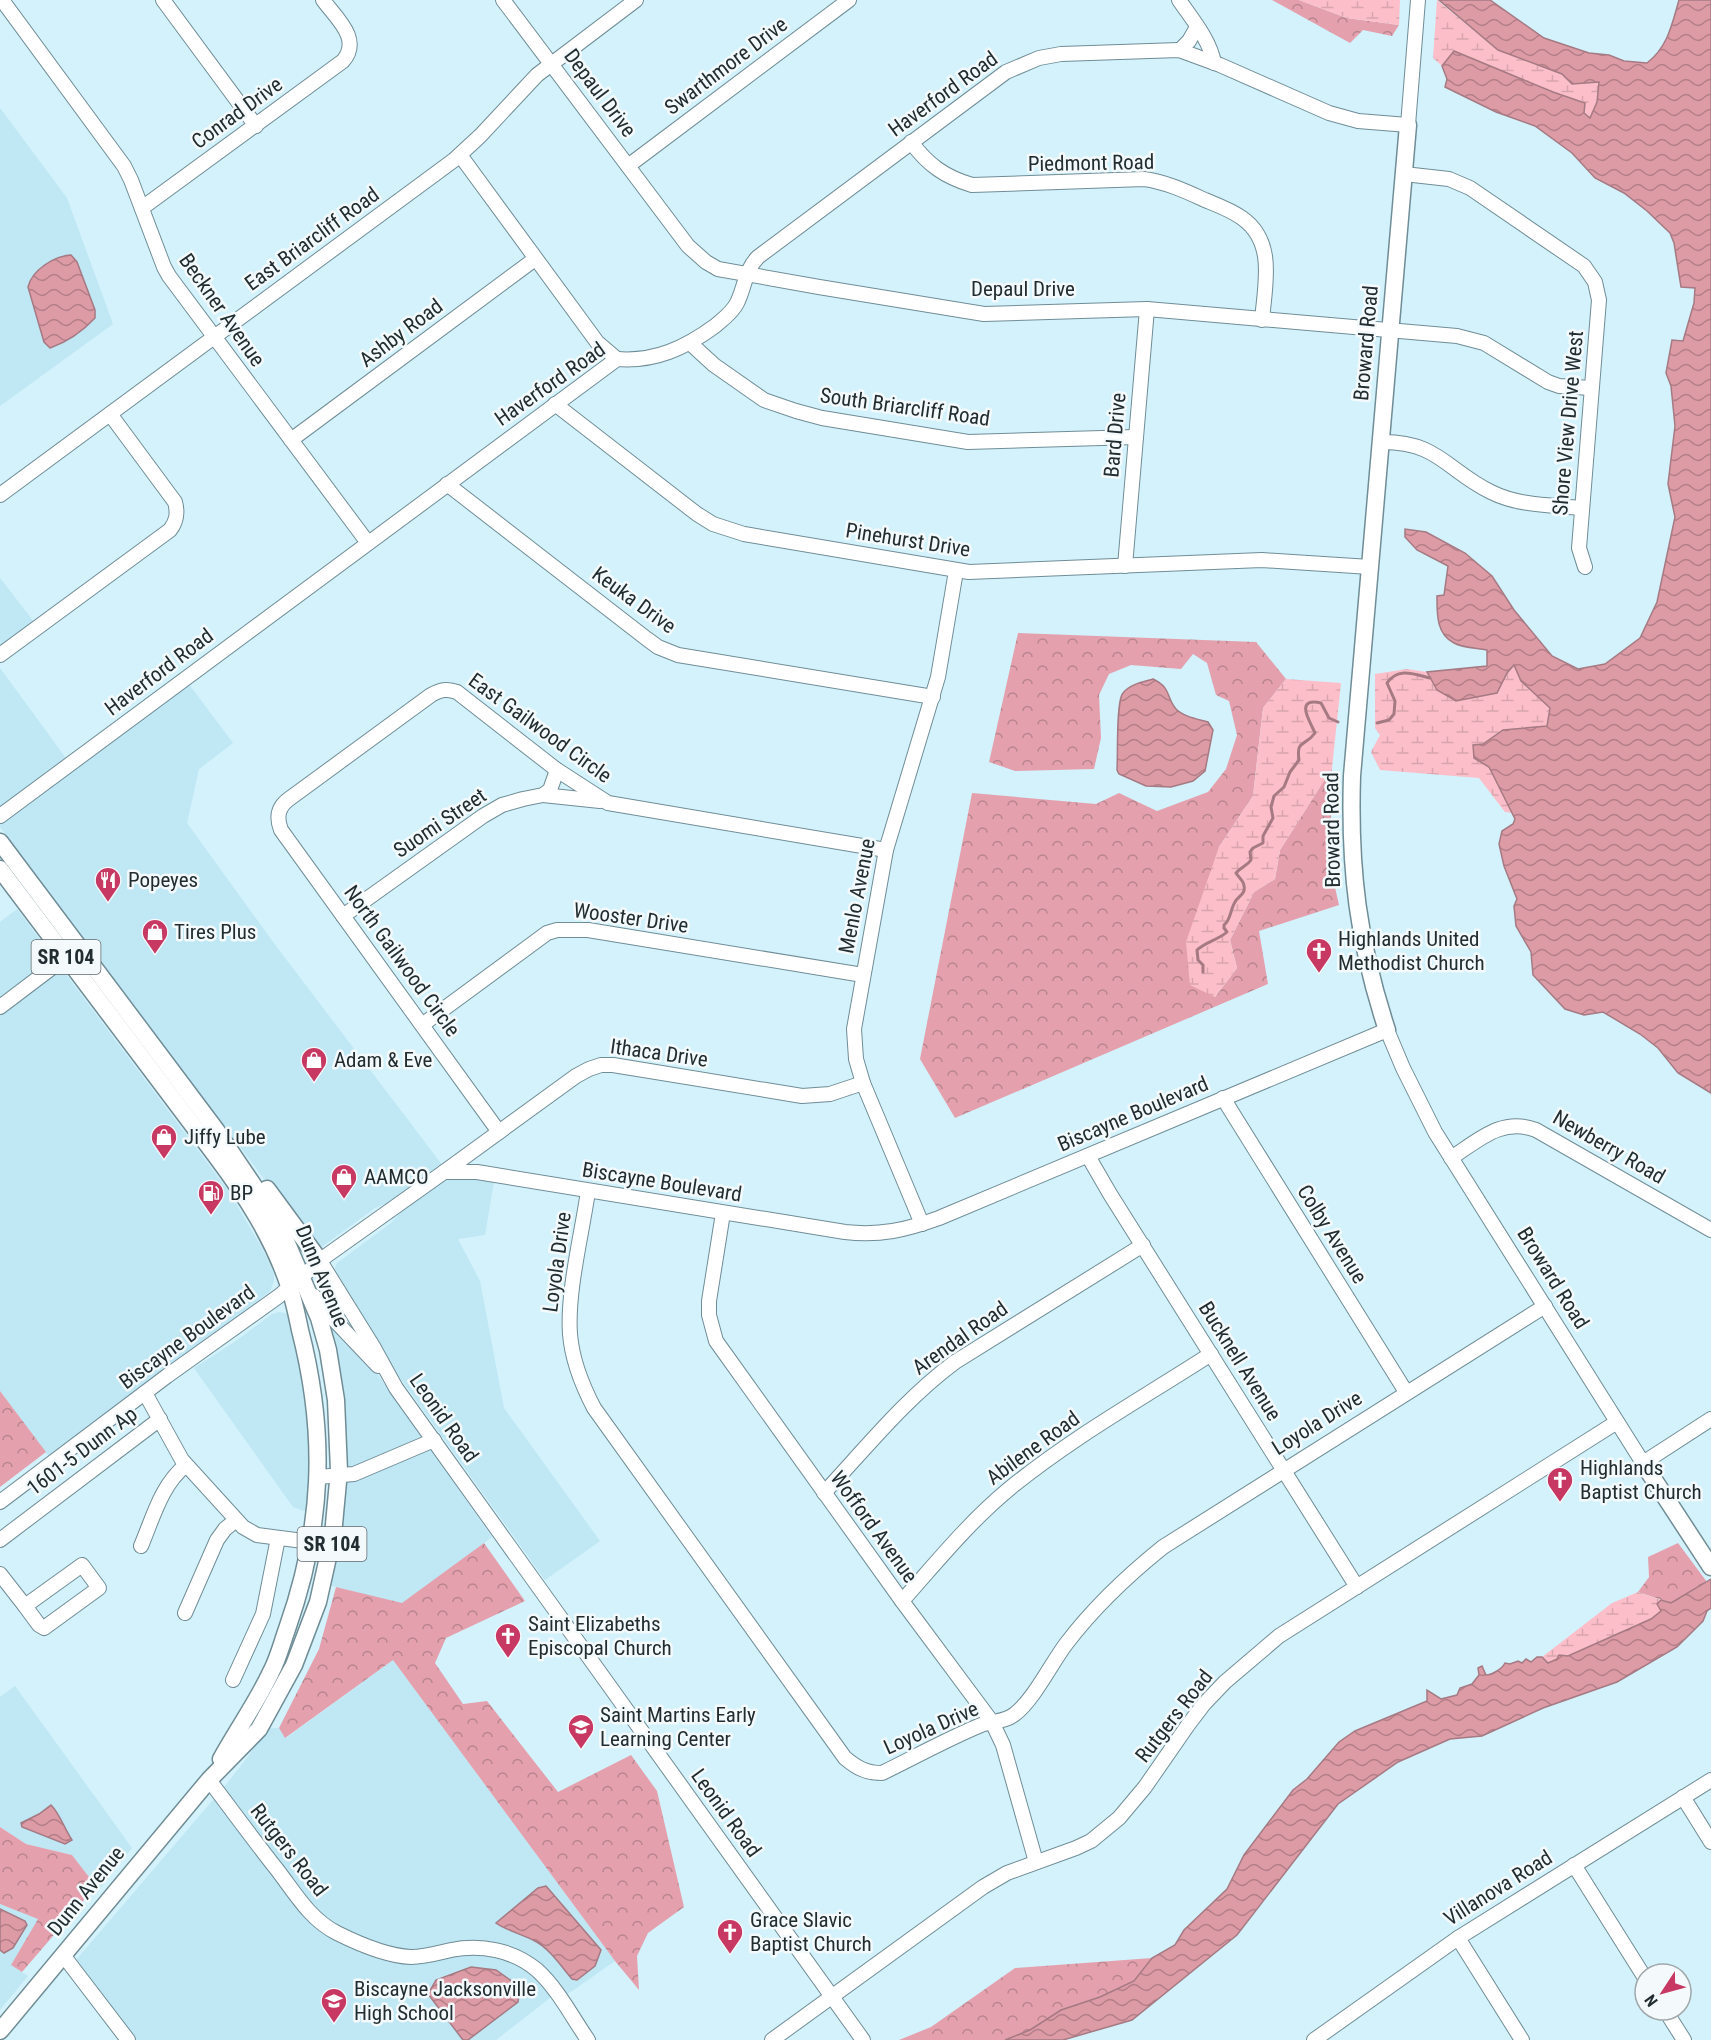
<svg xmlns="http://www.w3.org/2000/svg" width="1711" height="2040" font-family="'Roboto Condensed',sans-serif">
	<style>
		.built { fill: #bfe7f4 }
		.forest { fill: url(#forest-crowns) }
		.wetland { fill: url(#wetland-marsh) }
		.water { fill: url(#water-waves); stroke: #a57a83; stroke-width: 1.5 }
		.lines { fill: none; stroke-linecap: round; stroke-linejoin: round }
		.stream { stroke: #a57a83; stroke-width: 3 }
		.minor-casing { stroke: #708d96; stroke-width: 16 }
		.major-casing { stroke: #708d96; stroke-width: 19 }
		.minor { stroke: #fff; stroke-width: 14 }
		.major { stroke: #fff; stroke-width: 16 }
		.labels { text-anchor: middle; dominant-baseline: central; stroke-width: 5; stroke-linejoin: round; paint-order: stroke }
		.shield { fill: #f4fafc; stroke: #606a6e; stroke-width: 1.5 }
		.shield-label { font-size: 20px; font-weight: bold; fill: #212d31 }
		.street-label { font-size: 21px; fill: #212d31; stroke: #f4fafc }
		.poi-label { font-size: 21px; fill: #212d31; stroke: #f4fafc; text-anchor: start }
	</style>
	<defs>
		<pattern id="forest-crowns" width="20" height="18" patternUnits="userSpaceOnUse" patternTransform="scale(1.5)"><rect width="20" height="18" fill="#e4a1ad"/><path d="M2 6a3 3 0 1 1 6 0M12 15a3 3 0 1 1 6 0" fill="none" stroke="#b8848d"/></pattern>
		<pattern id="wetland-marsh" width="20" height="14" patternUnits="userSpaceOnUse" patternTransform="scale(1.5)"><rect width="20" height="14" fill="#fcbfc9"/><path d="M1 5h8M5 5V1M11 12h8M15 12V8" fill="none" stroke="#d8a4ad"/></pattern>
		<pattern id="water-waves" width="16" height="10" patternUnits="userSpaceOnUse" patternTransform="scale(1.5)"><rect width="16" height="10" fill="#dd9ba6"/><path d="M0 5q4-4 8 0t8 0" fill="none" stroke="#b37f88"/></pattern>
	</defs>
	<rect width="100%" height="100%" fill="#d3f2fc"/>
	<g class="built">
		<path d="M0,108L67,198L113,324L0,406Z"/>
		<path d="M0,578L41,631L0,661Z"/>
		<path d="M0,668L68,761L182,675L233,743L199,769L187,823L273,942L443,1166L405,1195L375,1208L323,1246L318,1247L312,1243L0,827Z"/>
		<path d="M17,909L230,1193L263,1250L274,1274V1281L270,1291L261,1298L50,1458L0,1391V922Z"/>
		<path d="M459,1176L494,1181L485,1235L458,1239L480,1281L504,1408L600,1541L545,1580L377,1346L333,1272L337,1263L391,1223L402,1210L439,1182Z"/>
		<path d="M279,1312L285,1313L291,1317L311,1420L310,1513L293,1507L194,1368L233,1343L272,1314Z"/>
		<path d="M326,1318L373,1368L492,1537L402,1604L329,1585L336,1553Z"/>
		<path d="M393,1660L615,1961L565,1996L560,1990L496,2040H137L76,1960L224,1787L247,1758L267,1728H279L286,1738Z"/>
		<path d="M15,1686L132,1848L99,1890L72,1855L26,1844L0,1827V1697Z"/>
		<path d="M0,1904L39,1918L11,1965L28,1976L0,2010Z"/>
	</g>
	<g class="forest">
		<path d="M1272,0H1299L1347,18L1399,25L1392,36L1363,30L1350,43Z"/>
		<path d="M1018,633L1256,642L1286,679L1263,708L1253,796L1219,847L1215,997L1237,968L1230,940L1254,892L1275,879L1280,850L1332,768L1330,865L1339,905L1259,931L1268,984L955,1118L920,1059L972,793L1096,804L1119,793L1157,811L1208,792L1226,769L1237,735L1229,701L1216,695L1207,663L1193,654L1181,669L1131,665L1109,674L1099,695L1101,738L1094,769L1015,771L989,762Z"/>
		<path d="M0,1391L46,1452L0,1487Z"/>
		<path d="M484,1543L525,1601L446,1638L435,1663L463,1704L487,1701L558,1792L631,1755L657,1791L684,1907L648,1933L637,1956L639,1990L615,1961L393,1660L285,1738L279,1728L319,1649L336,1587L402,1603Z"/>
		<path d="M1678,1543L1707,1582L1671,1603L1638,1592L1649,1577L1648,1557Z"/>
		<path d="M0,1827L26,1844L72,1855L96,1886L22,1972L11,1965L38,1919L0,1904Z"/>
		<path d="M1152,1958L1134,1981L1100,1997L1061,2010L1030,2030L1005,2040H899L931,2027L1015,1968Z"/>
	</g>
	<g class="wetland">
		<path d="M1299,0H1400L1399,25L1347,18Z"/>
		<path d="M1437,0L1498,50L1563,74L1572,84L1599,82L1597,102L1590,119L1584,113V102L1553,92L1454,51L1442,66L1433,58Z"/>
		<path d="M1514,665L1521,681L1550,708L1547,726L1503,730L1483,744L1489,767L1513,813L1505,812L1479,778L1380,770L1371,752L1380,735L1375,728V674L1407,669L1427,672L1437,690L1497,693L1507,673Z"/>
		<path d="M1286,679L1341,683L1332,768L1280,850L1275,879L1254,892L1230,940L1237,968L1215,997L1190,985L1186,942L1219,847L1253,796L1263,708Z"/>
		<path d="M1638,1592L1661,1600L1657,1604L1661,1611L1651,1619L1568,1657L1547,1663L1542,1657L1612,1603Z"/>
	</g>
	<g class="water">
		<path d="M1439,0H1490L1544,38L1589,53L1609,55L1624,61L1647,63C1668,47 1672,24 1679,0H1711V1093L1678,1073L1658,1048L1640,1034L1603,1012L1584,1015L1565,1009L1533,975L1531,952L1516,926L1514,906L1517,899L1504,866L1499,844L1502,831L1513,824L1515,819L1489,767L1474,758L1473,745L1483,744L1503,730L1547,726L1550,708L1521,681L1514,665L1507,673L1497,693L1456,701L1437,690L1427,672L1487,666V650C1477,648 1463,648 1454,643C1436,634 1437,613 1437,596L1444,595L1448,566L1417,550L1405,537V529L1426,532L1465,553L1492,576L1514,610L1552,656L1578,669L1605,664L1640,638L1657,602L1675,517L1668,484L1675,426L1671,386L1666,373L1672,340L1683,341L1694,303L1695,288L1681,287L1674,243L1670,233L1647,211L1624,193L1595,178L1572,153L1535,126L1496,112L1445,87L1447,79L1442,66L1454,51L1553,92L1585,103L1584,113L1590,118L1597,102L1599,82L1572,84L1562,74L1498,50Z"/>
		<path d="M71,255L77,262L95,310V318C82,332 67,342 50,348L44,342L28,287C32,270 54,256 71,255Z"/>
		<path d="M1153,679C1172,688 1166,698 1176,709C1184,717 1198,719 1208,722L1213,730L1205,771L1193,781L1171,787L1146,786L1119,774L1117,770C1118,756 1116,701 1123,693C1130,684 1143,682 1153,679Z"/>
		<path d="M1711,1579V1608L1707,1611L1703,1621L1677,1647L1617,1682L1543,1708L1482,1736L1450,1739L1398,1762L1338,1804L1237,1935L1132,2020L1063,2040H1005L1030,2030L1061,2010L1100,1997L1134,1981L1152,1958L1175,1945L1184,1930L1227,1889L1244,1855L1293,1790L1307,1779L1339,1742L1355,1731L1427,1701V1690L1441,1699L1457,1695L1460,1688L1472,1684L1479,1675L1478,1668L1482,1666L1486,1675C1492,1675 1502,1669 1505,1663L1510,1664L1518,1661L1522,1663L1526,1659L1531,1662L1537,1657H1542L1548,1663L1557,1659L1559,1655L1568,1656L1651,1619L1661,1611L1657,1604L1661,1600L1671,1603Z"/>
		<path d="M51,1805C60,1814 64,1828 72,1840L65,1844L22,1827L21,1823L39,1814Z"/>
		<path d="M546,1886L601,1950L595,1966L577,1980L572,1979C561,1966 550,1949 535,1941C526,1936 501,1928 496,1923L538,1888Z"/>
		<path d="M0,1909L25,1921L27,1925L13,1948L4,1953L0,1950Z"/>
		<path d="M471,1967L496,1970L520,1987L518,2002L468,2040H463L428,1994L436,1980Z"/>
	</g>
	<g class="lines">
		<g class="stream">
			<path d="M1377,723L1389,720L1394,714L1395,701L1387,683C1398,667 1414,674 1430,678"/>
			<path d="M1203,972V965L1198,960L1197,950C1205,942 1218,940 1227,932L1224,928V925C1231,920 1230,910 1235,902C1238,896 1246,894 1244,886C1244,881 1239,878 1236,873C1241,867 1247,866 1251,860L1250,852L1253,848L1263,843V836L1273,818L1271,807L1274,796L1284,787L1290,772L1299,760C1296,739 1305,747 1315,733C1311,723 1293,697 1321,703L1329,718L1338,722"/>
		</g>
		<g class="minor-casing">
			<g id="minor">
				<path d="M2,0L124,166L131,180L164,267L169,276L368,543"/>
				<path d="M163,0L256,126"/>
				<path d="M503,0L688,246L706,262L718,269L819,287L984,314L1147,309L1457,336L1484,343L1548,382L1559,386L1591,388"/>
				<path d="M1179,0C1192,19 1210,40 1214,63"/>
				<path d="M1180,50L1189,41L1197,27"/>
				<path d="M911,142C928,165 945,177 972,185L1144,179C1166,182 1185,191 1205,200C1217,205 1231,210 1242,218C1276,242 1265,284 1262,320"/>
				<path d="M460,155L597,342L617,359"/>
				<path d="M628,166L849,0"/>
				<path d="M1404,174L1449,179L1470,188L1584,266L1595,282L1599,300L1579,548L1585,567"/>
				<path d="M142,208L343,61C362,39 336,18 323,0"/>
				<path d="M690,343L714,365L764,400L796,411L822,418L968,442L1136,437"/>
				<path d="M555,404L697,514L713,524L744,534L969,572L1262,560L1370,567"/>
				<path d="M291,440L535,259"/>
				<path d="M1380,442C1438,441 1446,470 1491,492C1519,506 1551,505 1581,508"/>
				<path d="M447,484L647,639L658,647L678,655L933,697"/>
				<path d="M0,495L454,160L480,136L537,75L636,0"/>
				<path d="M1125,566L1147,309"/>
				<path d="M0,655L170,530C177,521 178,513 175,502L110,414"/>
				<path d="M543,795L600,801"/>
				<path d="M0,816L617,359C655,362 685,348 715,326C723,319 732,313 737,303C745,287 745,270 758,257L1006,72L1039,58L1061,54L1179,50L1220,65L1329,113L1358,121L1408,125L1418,0"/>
				<path d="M343,916L483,816L502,805L523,799L543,795L550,790L557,770"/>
				<path d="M0,1007L66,957"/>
				<path d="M422,1025L547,933L557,930H588L863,975"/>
				<path d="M1223,1098L1406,1392"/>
				<path d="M499,1132L281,830C276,817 278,807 289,799L431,695C440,690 447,688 457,692L557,770L608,803L886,850"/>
				<path d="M1088,1156L1110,1194L1357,1587"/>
				<path d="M1451,1158C1479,1140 1502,1117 1536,1130L1711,1230"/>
				<path d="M444,1172L576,1076L589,1069L601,1065H613L802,1096L830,1094L863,1083"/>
				<path d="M588,1191C582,1234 567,1291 570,1334C572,1360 582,1385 594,1408L845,1758C857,1768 866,1773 882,1773C915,1757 947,1739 981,1725C994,1720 1003,1723 1015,1714C1034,1699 1051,1664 1066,1644C1094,1607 1127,1576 1163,1547L1545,1306"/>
				<path d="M723,1213L709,1301V1315L716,1341L902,1601L992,1722L1003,1745L1036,1862"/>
				<path d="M922,1224L863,1083L856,1059L854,1029L886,850L938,677L956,571"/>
				<path d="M320,1261L374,1348L396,1388L863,2040"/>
				<path d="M314,1296L321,1306L378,1366"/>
				<path d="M145,1393L182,1460L243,1527L257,1535L311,1542"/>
				<path d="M318,1477L354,1474L434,1440"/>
				<path d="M824,1493C866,1448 905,1399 955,1362L1143,1245"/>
				<path d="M0,1502L167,1376L279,1296L326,1256L444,1172H477L845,1232C880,1236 906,1230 939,1218L1387,1030L1403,1068L1435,1132L1643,1463L1711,1419"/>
				<path d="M0,1540L160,1419"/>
				<path d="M141,1546C153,1518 161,1485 186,1465"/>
				<path d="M82,1565L99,1588L44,1628L39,1625L25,1606Z"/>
				<path d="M0,1574L25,1606"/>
				<path d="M902,1601C936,1563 969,1522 1009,1489C1071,1438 1143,1398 1211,1354"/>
				<path d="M185,1613L217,1540L225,1529L236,1520"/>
				<path d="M233,1680L263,1614L278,1538"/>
				<path d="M209,1780C231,1809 253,1839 275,1867C294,1891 309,1919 337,1933C359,1944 386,1956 411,1957C425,1957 438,1953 451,1950C481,1944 513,1950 537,1970C558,1989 572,2017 588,2040"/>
				<path d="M1683,1797L1711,1842"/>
				<path d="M1574,1865L1645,1978"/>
				<path d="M1458,1938L1522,2040"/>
				<path d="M63,1955L128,2040"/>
				<path d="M1665,2010L1684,2040"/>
				<path d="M772,2040L983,1887L1007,1873L1076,1848L1091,1841L1119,1818L1145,1787L1188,1725L1204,1704L1225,1682L1279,1636L1617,1422"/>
				<path d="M1314,2040L1458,1938L1711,1780"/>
			</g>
		</g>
		<g class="major-casing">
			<g id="major">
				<path d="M0,842L216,1130L266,1204L286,1241L319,1318L328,1350L336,1400L339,1471L333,1535L318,1602L294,1665L259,1729L209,1780L0,2031"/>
				<path d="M0,869L216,1156C246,1196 273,1238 289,1286C294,1300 297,1316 300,1330C327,1435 323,1527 287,1629C282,1643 278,1659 271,1672C257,1702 237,1730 221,1759"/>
				<path d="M1387,1030C1358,942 1349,869 1352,776L1408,125"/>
				<path d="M267,1189L320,1261"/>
				<path d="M1643,1463L1711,1567"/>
			</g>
		</g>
		<use href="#minor" class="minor"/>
		<use href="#major" class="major"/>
	</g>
	<defs>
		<g id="restaurant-pin" transform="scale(1.35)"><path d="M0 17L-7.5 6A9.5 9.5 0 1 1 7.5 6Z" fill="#c73963" stroke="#f4fafc"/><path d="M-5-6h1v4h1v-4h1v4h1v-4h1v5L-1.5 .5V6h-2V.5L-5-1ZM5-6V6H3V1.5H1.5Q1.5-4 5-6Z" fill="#fff"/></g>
		<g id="shop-pin" transform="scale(1.35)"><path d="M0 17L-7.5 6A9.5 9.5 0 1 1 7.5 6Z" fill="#c73963" stroke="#f4fafc"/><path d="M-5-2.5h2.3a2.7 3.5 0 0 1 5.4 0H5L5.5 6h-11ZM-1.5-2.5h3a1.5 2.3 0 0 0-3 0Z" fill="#fff"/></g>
		<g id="church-pin" transform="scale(1.35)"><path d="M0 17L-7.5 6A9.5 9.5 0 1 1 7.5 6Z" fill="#c73963" stroke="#f4fafc"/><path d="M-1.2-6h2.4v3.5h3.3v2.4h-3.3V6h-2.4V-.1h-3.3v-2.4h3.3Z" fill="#fff"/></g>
		<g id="fuel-pin" transform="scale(1.35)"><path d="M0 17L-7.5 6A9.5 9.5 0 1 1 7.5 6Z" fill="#c73963" stroke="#f4fafc"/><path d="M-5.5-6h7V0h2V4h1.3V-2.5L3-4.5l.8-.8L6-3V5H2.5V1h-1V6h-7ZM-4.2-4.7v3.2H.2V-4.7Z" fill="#fff"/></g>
		<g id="school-pin" transform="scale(1.35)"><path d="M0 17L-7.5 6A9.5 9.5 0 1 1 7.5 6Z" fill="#c73963" stroke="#f4fafc"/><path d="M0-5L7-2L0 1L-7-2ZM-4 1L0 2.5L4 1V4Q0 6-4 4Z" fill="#fff"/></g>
	</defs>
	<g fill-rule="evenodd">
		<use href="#restaurant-pin" x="108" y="880"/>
		<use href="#shop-pin" x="155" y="932"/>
		<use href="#church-pin" x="1319" y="951"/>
		<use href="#shop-pin" x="314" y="1060"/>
		<use href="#shop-pin" x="164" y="1137"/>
		<use href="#shop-pin" x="344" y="1177"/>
		<use href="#fuel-pin" x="211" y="1193"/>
		<use href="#church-pin" x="1560" y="1480"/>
		<use href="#church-pin" x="508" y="1636"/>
		<use href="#school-pin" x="581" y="1727"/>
		<use href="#church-pin" x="730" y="1932"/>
		<use href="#school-pin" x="334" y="2001"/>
	</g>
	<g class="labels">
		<g class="shield">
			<rect x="31.5" y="940" width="69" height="34" rx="4.5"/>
			<rect x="297.5" y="1527" width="69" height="34" rx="4.5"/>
		</g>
		<g class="shield-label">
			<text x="66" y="957">SR 104</text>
			<text x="332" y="1544">SR 104</text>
		</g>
		<g class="street-label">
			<text transform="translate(726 66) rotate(-37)">Swarthmore Drive</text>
			<text transform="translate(600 93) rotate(53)">Depaul Drive</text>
			<text transform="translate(943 94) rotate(-36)">Haverford Road</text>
			<text transform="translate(237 113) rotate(-36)">Conrad Drive</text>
			<text transform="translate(1091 163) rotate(-1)">Piedmont Road</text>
			<text transform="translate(312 239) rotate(-36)">East Briarcliff Road</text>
			<text x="1023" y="289">Depaul Drive</text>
			<text transform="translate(222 310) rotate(55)">Beckner Avenue</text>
			<text transform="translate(401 333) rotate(-37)">Ashby Road</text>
			<text transform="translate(1366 343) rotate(-85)">Broward Road</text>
			<text transform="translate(550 384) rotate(-35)">Haverford Road</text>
			<text transform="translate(905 407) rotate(8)">South Briarcliff Road</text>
			<text transform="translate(1568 423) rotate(-85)">Shore View Drive West</text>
			<text transform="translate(1115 435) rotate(-85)">Bard Drive</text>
			<text transform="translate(908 540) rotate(9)">Pinehurst Drive</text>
			<text transform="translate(634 600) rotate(36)">Keuka Drive</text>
			<text transform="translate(159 672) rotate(-37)">Haverford Road</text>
			<text transform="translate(540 728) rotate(36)">East Gailwood Circle</text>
			<text transform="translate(440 823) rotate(-34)">Suomi Street</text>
			<text transform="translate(1332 830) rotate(-91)">Broward Road</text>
			<text transform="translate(857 896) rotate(-79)">Menlo Avenue</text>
			<text transform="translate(631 918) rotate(8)">Wooster Drive</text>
			<text transform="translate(402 961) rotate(54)">North Gailwood Circle</text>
			<text transform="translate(659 1053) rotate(8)">Ithaca Drive</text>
			<text transform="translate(1133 1114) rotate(-23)">Biscayne Boulevard</text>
			<text transform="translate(1609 1147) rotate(30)">Newberry Road</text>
			<text transform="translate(662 1182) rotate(9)">Biscayne Boulevard</text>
			<text transform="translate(1332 1234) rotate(58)">Colby Avenue</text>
			<text transform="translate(557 1262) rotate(-82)">Loyola Drive</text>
			<text transform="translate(322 1276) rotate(68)">Dunn Avenue</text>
			<text transform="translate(1553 1278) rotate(58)">Broward Road</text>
			<text transform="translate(187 1337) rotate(-36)">Biscayne Boulevard</text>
			<text transform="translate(960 1338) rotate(-35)">Arendal Road</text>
			<text transform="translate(1240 1361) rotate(58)">Bucknell Avenue</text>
			<text transform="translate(444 1418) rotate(55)">Leonid Road</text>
			<text transform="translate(1317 1423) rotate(-32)">Loyola Drive</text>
			<text transform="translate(1033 1448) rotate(-36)">Abilene Road</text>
			<text transform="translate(82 1451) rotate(-37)">1601-5 Dunn Ap</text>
			<text transform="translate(874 1527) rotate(54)">Wofford Avenue</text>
			<text transform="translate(1174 1716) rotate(-52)">Rutgers Road</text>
			<text transform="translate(931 1728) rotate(-24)">Loyola Drive</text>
			<text transform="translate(726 1813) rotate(54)">Leonid Road</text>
			<text transform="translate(289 1850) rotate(52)">Rutgers Road</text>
			<text transform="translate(1498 1888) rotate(-32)">Villanova Road</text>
			<text transform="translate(86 1891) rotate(-51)">Dunn Avenue</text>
		</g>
		<g class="poi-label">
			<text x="128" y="880">Popeyes</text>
			<text x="174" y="932">Tires Plus</text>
			<text x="1338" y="939">Highlands United<tspan x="1338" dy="24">Methodist Church</tspan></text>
			<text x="334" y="1060">Adam &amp; Eve</text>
			<text x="184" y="1137">Jiffy Lube</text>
			<text x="364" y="1177">AAMCO</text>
			<text x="230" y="1193">BP</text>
			<text x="1580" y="1468">Highlands<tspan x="1580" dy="24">Baptist Church</tspan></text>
			<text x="528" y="1624">Saint Elizabeths<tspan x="528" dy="24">Episcopal Church</tspan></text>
			<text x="600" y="1715">Saint Martins Early<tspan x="600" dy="24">Learning Center</tspan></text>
			<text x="750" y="1920">Grace Slavic<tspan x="750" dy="24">Baptist Church</tspan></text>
			<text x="354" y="1989">Biscayne Jacksonville<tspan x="354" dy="24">High School</tspan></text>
		</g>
	</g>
	<g transform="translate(1663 1992) rotate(234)"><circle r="28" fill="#f4fafc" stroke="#a0a8ab" stroke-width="1.5"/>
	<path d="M0-4.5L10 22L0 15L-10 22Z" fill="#c73963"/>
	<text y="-9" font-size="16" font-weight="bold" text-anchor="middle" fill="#212d31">N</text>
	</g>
</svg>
